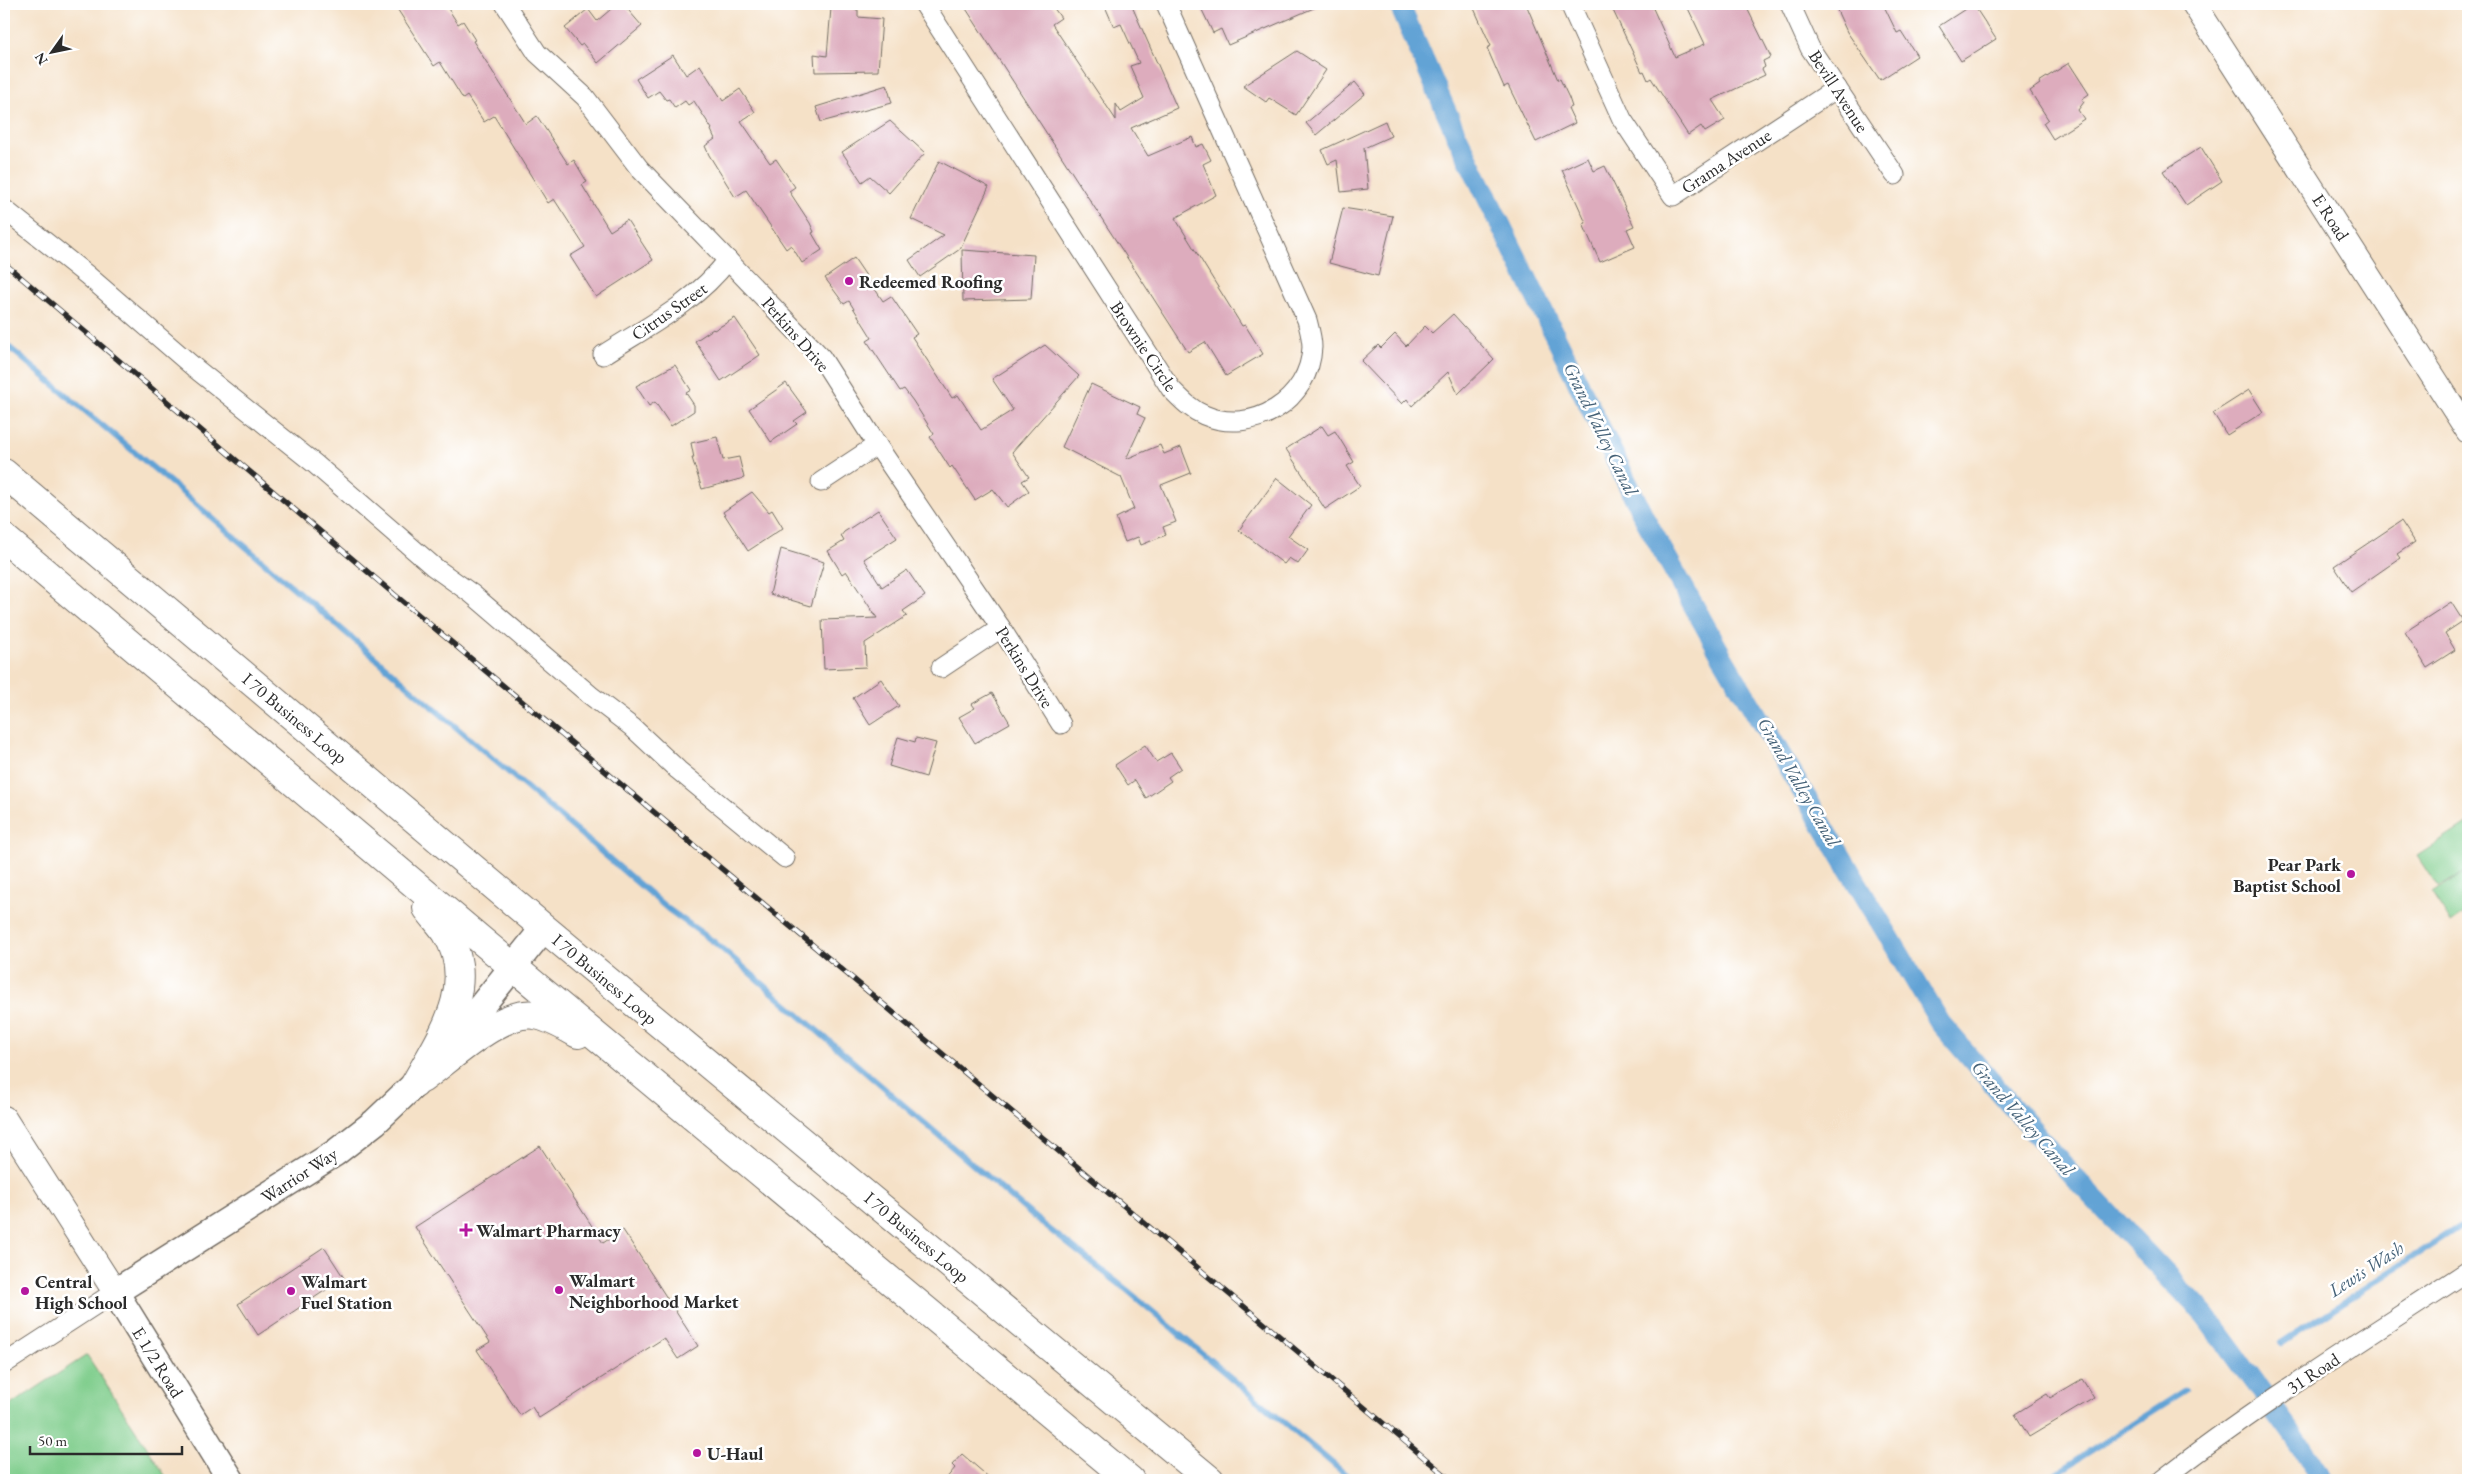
<svg xmlns="http://www.w3.org/2000/svg" width="2472" height="1484" font-family="'EB Garamond',serif">
	<style>
		.green { fill: #80ce8d; stroke: #567c5c }
		.lines { fill: none; stroke-linecap: round; stroke-linejoin: round }
		.stream { stroke: #62a3d5; stroke-width: 6 }
		.canal { stroke: #62a3d5; stroke-width: 21 }
		.building { fill: #ddacbd }
		.minor-casing { stroke: #726b62; stroke-width: 21 }
		.tertiary-casing { stroke: #726b62; stroke-width: 26 }
		.secondary-casing { stroke: #726b62; stroke-width: 29 }
		.primary-casing { stroke: #726b62; stroke-width: 30 }
		.minor { stroke: #fff; stroke-width: 19 }
		.tertiary { stroke: #fff; stroke-width: 24 }
		.secondary { stroke: #fff; stroke-width: 26 }
		.primary { stroke: #fff; stroke-width: 28 }
		.rail-casing { stroke: #2b2b2b; stroke-width: 5.5 }
		.rail { stroke: #fff; stroke-width: 4; stroke-dasharray: 11; stroke-linecap: butt }
		.poi-dot { fill: #b5179e; stroke: #fff; stroke-width: 2 }
		.labels { text-anchor: middle; dominant-baseline: central; stroke-width: 5; stroke-linejoin: round; paint-order: stroke }
		.street-label { font-size: 18px; fill: #2b2b2b; stroke: #fff }
		.poi-label { font-size: 18px; font-weight: bold; fill: #2b2b2b; stroke: #fff; text-anchor: start }
		.water-label { font-size: 19px; font-style: italic; fill: #446177; stroke: #fff }
	</style>
	<rect width="100%" height="100%" fill="#fff"/>
	<filter id="ink" filterUnits="userSpaceOnUse"><feTurbulence type="fractalNoise" baseFrequency=".02" numOctaves="2"/><feDisplacementMap in="SourceGraphic" scale="10" xChannelSelector="R" yChannelSelector="G"/><feConvolveMatrix kernelMatrix="1 2 1 2 8 2 1 2 1" color-interpolation-filters="sRGB"/></filter>
	<filter id="wash" filterUnits="userSpaceOnUse"><feTurbulence type="fractalNoise" baseFrequency=".0096" numOctaves="4" result="noise"/><feDisplacementMap in="SourceGraphic" scale="20" xChannelSelector="R" yChannelSelector="G"/><feGaussianBlur stdDeviation="1.12" result="paint"/><feColorMatrix in="noise" values="0 0 0 0 0 0 0 0 0 0 0 0 0 0 0 0 0 1.4 0 .05"/><feComposite in="paint" operator="in"/></filter>
	<g filter="url(#wash)">
		<rect width="100%" height="100%" fill="#f5e1c7"/>
		<g class="green">
			<path d="M2468,823V911L2451,923L2432,894L2466,871L2438,888L2417,856Z"/>
			<path d="M87,1355L168,1480H4V1409Z"/>
		</g>
		<g class="lines">
			<g class="stream">
				<path d="M4,343L176,487L668,909L714,942L1035,1218L1127,1290L1352,1480"/>
				<path d="M2281,1343L2468,1221"/>
				<path d="M2045,1480L2186,1390"/>
			</g>
			<path class="canal" d="M1399,4L1457,136L1645,519L1723,658L1941,1024L2072,1175L2205,1315L2301,1446L2323,1480"/>
		</g>
		<g id="blocks">
			<g class="building">
				<path d="M394,4H445L458,24L463,21L475,40L473,41L526,124L537,116L568,164L574,160L587,182L582,185L610,231L627,220L653,260L596,297L570,256L585,247L554,199L548,203L494,116L484,122L467,96L463,99L440,62L434,66Z"/>
				<path d="M617,4H623L642,26L598,63L583,44L580,46L565,28L588,9L597,21Z"/>
				<path d="M963,4H1051L1061,18L1052,24L1116,120V104L1121,112L1144,98L1130,66L1139,63L1121,24L1114,27L1104,4H1131L1177,108L1131,128L1148,156L1192,137L1196,147L1203,144L1211,160L1203,164L1216,195L1175,218L1242,326L1245,325L1263,354L1226,376L1205,342L1188,352Z"/>
				<path d="M1215,4H1323L1228,45L1221,29L1213,33L1202,10Z"/>
				<path d="M1472,4H1526L1558,80L1560,79L1569,98L1572,107L1568,108L1575,123L1536,142L1508,85L1504,87L1487,48L1491,46Z"/>
				<path d="M1610,4H1651L1675,57L1705,44L1686,4H1745L1771,57L1763,61L1765,67L1762,69L1765,75L1712,100L1725,120L1705,132L1701,126L1688,135L1651,78L1648,80L1644,71L1642,72Z"/>
				<path d="M1834,4H1883L1897,33L1901,31L1917,56L1880,80L1847,32Z"/>
				<path d="M1973,4L1996,39L1961,61L1939,26Z"/>
				<path d="M831,8L858,10V17L882,19L878,71L815,72L814,54L827,56Z"/>
				<path d="M1297,51L1326,70L1296,115L1269,98L1266,102L1243,86Z"/>
				<path d="M673,55L686,75L700,65L723,101L740,89L755,112L741,121L770,163L776,159L795,187L789,191L810,223L814,232L812,233L822,250L802,263L791,245L786,249L746,190L735,197L709,155L705,146L715,139L711,130L712,129L694,101L688,105L685,101L675,108L669,99L666,100L659,91L648,98L636,79Z"/>
				<path d="M2069,63L2089,94L2082,99L2084,102L2078,110L2084,119L2053,139L2043,123L2048,119L2030,91L2040,84L2039,82Z"/>
				<path d="M1355,82L1365,94L1316,135L1306,123Z"/>
				<path d="M887,85L892,103L821,122L816,107Z"/>
				<path d="M890,121L925,153L889,193L870,176L862,182L842,152Z"/>
				<path d="M1385,121L1391,136L1364,148L1368,189L1341,192L1337,160L1328,164L1322,150Z"/>
				<path d="M2201,147L2222,181L2186,205L2163,171Z"/>
				<path d="M1588,158L1594,171L1605,166L1634,226L1627,229L1635,247L1600,262L1583,224L1586,223L1562,170Z"/>
				<path d="M939,161L989,187L960,249L920,277L909,260L944,235L911,219Z"/>
				<path d="M1343,208L1393,216L1378,276L1329,263Z"/>
				<path d="M962,250L1034,255L1031,299L963,301Z"/>
				<path d="M854,258L883,301L891,296L917,334L912,337L952,398L958,395L981,430L1013,410L992,379L1045,345L1079,376L1012,452L1029,477L1022,481L1029,491L1007,507L993,489L975,500L952,466L950,468L930,437L934,434L913,401L904,389L900,391L867,341L872,338L849,301L844,304L825,278Z"/>
				<path d="M1453,314L1494,359L1458,394L1448,372L1412,406L1407,399L1402,404L1361,361L1378,345L1381,348L1395,334L1406,346L1425,326L1432,333Z"/>
				<path d="M735,318L760,355L721,381L695,341L713,329L714,330Z"/>
				<path d="M675,365L691,390L686,393L694,405V411L671,426L655,402L649,406L636,386Z"/>
				<path d="M786,383L807,412L794,421L797,424L771,442L749,409Z"/>
				<path d="M1091,384L1140,407L1137,414L1145,418L1126,459L1160,445L1164,454L1181,447L1191,473L1161,485L1176,522L1163,527L1166,535L1141,545L1138,537L1125,542L1116,518L1134,509L1121,477L1062,447Z"/>
				<path d="M2249,390L2263,412L2227,435L2213,413Z"/>
				<path d="M1322,426L1328,435L1335,431L1354,462L1347,466L1360,486L1325,509L1286,449Z"/>
				<path d="M717,437L723,460L739,457L744,478L702,489L692,458H694L691,443Z"/>
				<path d="M1277,478L1311,505L1288,536L1308,550L1298,564L1289,558L1284,564L1239,530Z"/>
				<path d="M752,492L769,512L772,510L783,528L748,551L723,512Z"/>
				<path d="M878,510L897,538L864,559L882,587L907,570L925,596L903,611L907,616L865,643L866,667L824,669L822,620L877,618L846,571L842,574L828,551L844,541L841,536L844,532Z"/>
				<path d="M2401,521L2415,542L2397,554L2400,558L2351,592L2334,566Z"/>
				<path d="M781,549L824,562L811,606L770,594Z"/>
				<path d="M2451,602L2463,621L2445,633L2455,650L2427,668L2405,632Z"/>
				<path d="M881,679L899,706L870,725L853,698Z"/>
				<path d="M992,693L1010,723L975,743L959,717L975,708L972,704Z"/>
				<path d="M898,737L915,742L916,738L936,743L926,777L889,766Z"/>
				<path d="M1145,745L1156,762L1171,753L1181,768L1168,777L1171,781L1146,798L1135,780L1128,785L1115,765Z"/>
				<path d="M540,1146L603,1243L623,1230L698,1346L678,1359L664,1338L539,1418L532,1407L520,1415L477,1350L490,1342L415,1227Z"/>
				<path d="M324,1247L344,1278L258,1335L238,1304Z"/>
				<path d="M2082,1379L2094,1398L2029,1437L2015,1414L2047,1394L2050,1398Z"/>
				<path d="M962,1454L992,1480H945L955,1468L952,1465Z"/>
			</g>
		</g>
	</g>
	<g filter="url(#ink)">
		<use href="#blocks" fill-opacity="0" stroke="#726b62" stroke-width="1"/>
		<g class="lines">
			<g class="minor-casing">
				<g id="minor">
					<path d="M505,4L537,53L585,97L639,168L821,357L877,445L1001,628L1061,724"/>
					<path d="M924,4L1171,389C1181,399 1190,409 1204,415C1253,436 1310,400 1312,347C1312,338 1309,328 1307,320L1166,4"/>
					<path d="M1570,4L1622,119L1673,196L1837,88"/>
					<path d="M1790,4L1810,48L1895,175"/>
					<path d="M4,209L87,275L196,369L315,464L434,567L472,594L590,695L632,727L678,770L785,858"/>
					<path d="M603,355C648,326 695,303 728,260"/>
					<path d="M821,482L877,445"/>
					<path d="M941,668L1001,628"/>
					<path d="M4,1364L115,1292"/>
					<path d="M2162,1480C2259,1404 2365,1339 2468,1271"/>
				</g>
			</g>
			<g class="tertiary-casing">
				<g id="tertiary">
					<path d="M2194,4L2468,431"/>
					<path d="M4,1118L115,1292"/>
				</g>
			</g>
			<g class="secondary-casing">
				<path id="secondary" d="M231,1480L115,1292L335,1153L375,1122L415,1084L446,1050L544,928"/>
			</g>
			<g class="primary-casing">
				<g id="primary">
					<path d="M4,473L544,928L1210,1480"/>
					<path d="M4,538L482,941L1130,1480"/>
					<path d="M422,1079C449,1060 502,1009 535,1015C550,1017 565,1027 578,1034"/>
					<path d="M415,1084C441,1037 479,986 446,932C440,924 433,916 427,908"/>
				</g>
			</g>
			<use href="#minor" class="minor"/>
			<use href="#tertiary" class="tertiary"/>
			<use href="#secondary" class="secondary"/>
			<use href="#primary" class="primary"/>
			<g class="rail-casing">
				<path id="rail" d="M4,263L395,595L1451,1480"/>
			</g>
			<use href="#rail" class="rail"/>
		</g>
	</g>
	<g class="poi-dot">
		<circle cx="849" cy="281" r="5"/>
		<circle cx="2351" cy="874" r="5"/>
		<path d="M463.5 1222.5h5v5h5v5h-5v5h-5v-5h-5v-5h5z"/>
		<circle cx="559" cy="1290" r="5"/>
		<circle cx="25" cy="1291" r="5"/>
		<circle cx="291" cy="1291" r="5"/>
		<circle cx="697" cy="1453" r="5"/>
	</g>
	<g class="labels">
		<g class="street-label">
			<text transform="translate(1839 91) rotate(57)">Bevill Avenue</text>
			<text transform="translate(1726 161) rotate(-33)">Grama Avenue</text>
			<text transform="translate(2331 217) rotate(57)">E Road</text>
			<text transform="translate(669 311) rotate(-35)">Citrus Street</text>
			<text transform="translate(796 334) rotate(49)">Perkins Drive</text>
			<text transform="translate(1144 346) rotate(56)">Brownie Circle</text>
			<text transform="translate(1025 667) rotate(58)">Perkins Drive</text>
			<text transform="translate(295 718) rotate(40)">I 70 Business Loop</text>
			<text transform="translate(605 979) rotate(40)">I 70 Business Loop</text>
			<text transform="translate(299 1175) rotate(-33)">Warrior Way</text>
			<text transform="translate(917 1237) rotate(40)">I 70 Business Loop</text>
			<text transform="translate(158 1362) rotate(58)">E 1/2 Road</text>
			<text transform="translate(2313 1373) rotate(-33)">31 Road</text>
		</g>
		<g class="poi-label">
			<text x="859" y="281">Redeemed Roofing</text>
			<text x="2341" y="864" text-anchor="end">Pear Park<tspan x="2341" dy="21">Baptist School</tspan></text>
			<text x="476" y="1230">Walmart Pharmacy</text>
			<text x="569" y="1280">Walmart<tspan x="569" dy="21">Neighborhood Market</tspan></text>
			<text x="35" y="1281">Central<tspan x="35" dy="21">High School</tspan></text>
			<text x="301" y="1281">Walmart<tspan x="301" dy="21">Fuel Station</tspan></text>
			<text x="707" y="1453">U-Haul</text>
		</g>
		<g class="water-label">
			<text transform="translate(1601 429) rotate(64)">Grand Valley Canal</text>
			<text transform="translate(1799 782) rotate(60)">Grand Valley Canal</text>
			<text transform="translate(2023 1118) rotate(49)">Grand Valley Canal</text>
			<text transform="translate(2366 1269) rotate(-33)">Lewis Wash</text>
		</g>
	</g>
	<rect width="2472" height="1484" fill="none" stroke="#fff" stroke-width="20"/>
	<g transform="translate(52 52) rotate(237)" stroke="#ffffff" stroke-width="4" paint-order="stroke">
	<path d="M0-4L9 19L0 12L-9 19Z" fill="#2b2b2b"/>
	<text y="-8" font-size="14" font-weight="bold" text-anchor="middle" fill="#2b2b2b">N</text>
	</g>
	<path d="M30 1446v8h152v-8" fill="none" stroke="#2b2b2b" stroke-width="2.5"/>
	<text x="38" y="1446" font-size="15" fill="#2b2b2b" stroke="#ffffff" stroke-width="4" paint-order="stroke">50 m</text>
</svg>
